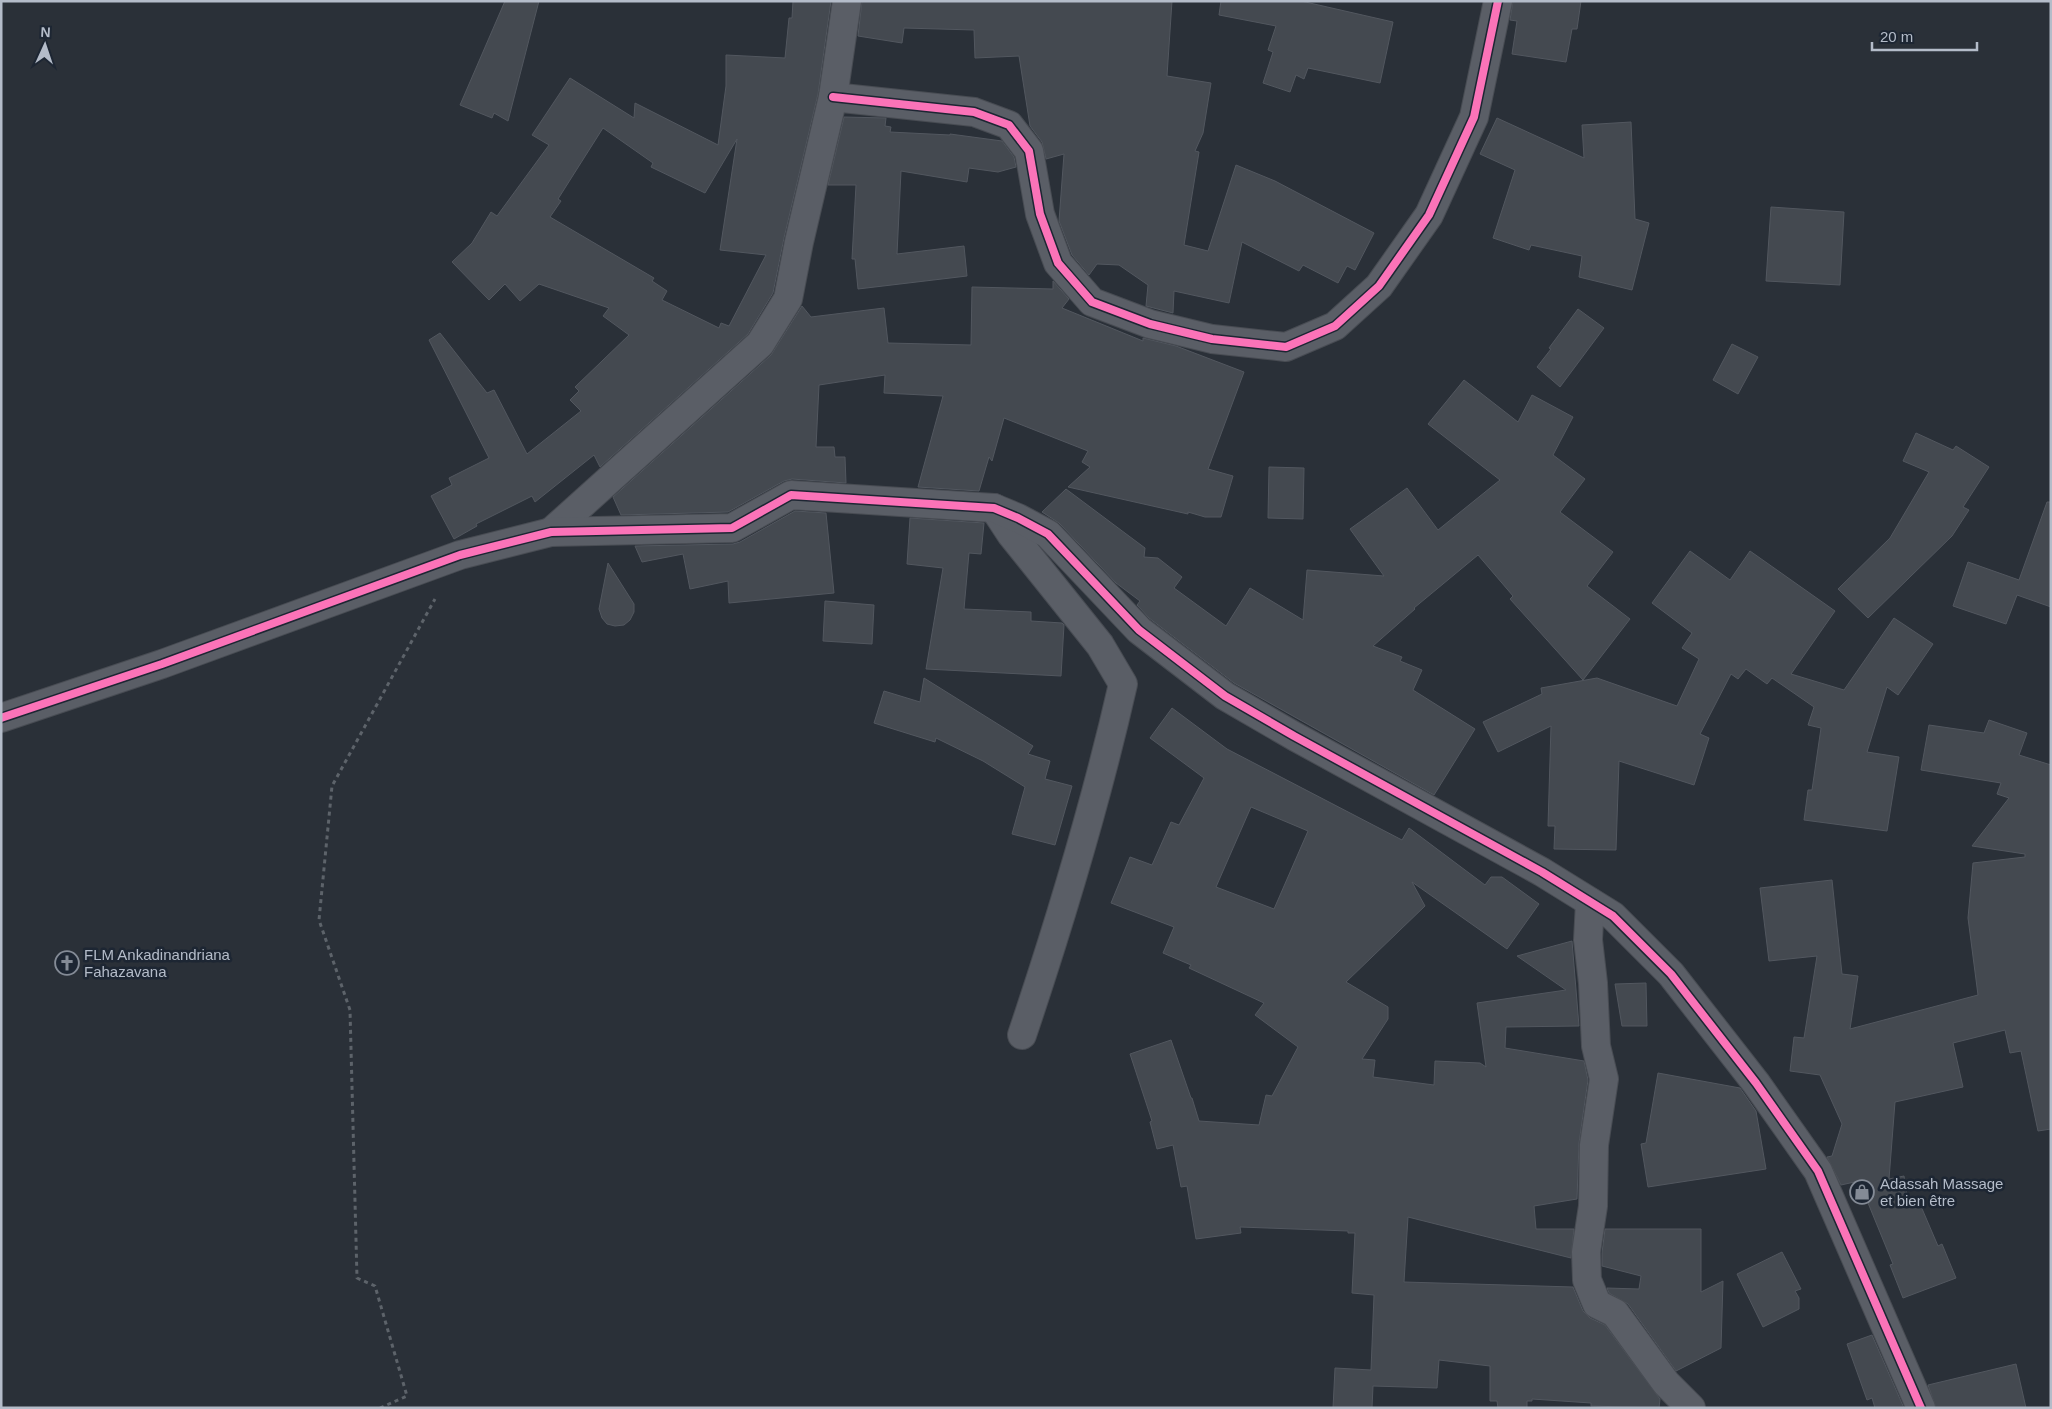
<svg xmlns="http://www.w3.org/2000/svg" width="2052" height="1409" font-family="Helvetica,sans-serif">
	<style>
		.building { fill: #444950; stroke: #52575f; fill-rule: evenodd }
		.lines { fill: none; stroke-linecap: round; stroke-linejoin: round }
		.minor-casing { stroke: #484c53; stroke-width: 30 }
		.path { stroke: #5d636a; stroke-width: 3; stroke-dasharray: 4 4; stroke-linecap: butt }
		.minor { stroke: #5a5e66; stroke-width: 28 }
		.cycleway-casing { stroke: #1d2633; stroke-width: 11 }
		.cycleway { stroke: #fb73b8; stroke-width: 8 }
		.labels { text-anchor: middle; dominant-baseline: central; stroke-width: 5; stroke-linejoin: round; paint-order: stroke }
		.poi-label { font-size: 15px; fill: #b4bcc9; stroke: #1d2633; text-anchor: start }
	</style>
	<rect width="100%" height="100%" fill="#2a3038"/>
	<g class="building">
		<path d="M505,1H539L508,121L494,113L492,118L460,105Z"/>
		<path d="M793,1H831L818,94L784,238L773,293L748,334L600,467L594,455L535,502L532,496L476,524L477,526L454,539L431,496L452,485L449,478L489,458L429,340L440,333L487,393L494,390L527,454L581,411L570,400L579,391L575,387L629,335L603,316L609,308L539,284L520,301L505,284L489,300L452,262L472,243L491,212L497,216L549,145L532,135L570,78L634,118L635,103L718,145L726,86V55L785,58L789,18H792ZM603,128L653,163L651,167L705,193L737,139L720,250L766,255L729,326L721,323L719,328L662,300L667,291L652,281L654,278L550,217L561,201L558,199Z"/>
		<path d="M862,1H1172L1167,76L1211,83L1203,133L1195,151L1199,152L1184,245L1208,251L1236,165L1275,181L1374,233L1355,270L1347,266L1338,283L1303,265L1299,271L1242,242L1229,303L1174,291L1173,313L1146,306L1148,285L1119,265L1097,264L1089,275L1072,255L1059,221L1064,154L1046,159L1042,142L1030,126L1019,56L975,58L974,30L904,28L902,43L858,36Z"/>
		<path d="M1221,1H1301L1393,22L1380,83L1308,68L1304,79L1296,75L1290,92L1263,83L1273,52L1268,50L1276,26L1219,15Z"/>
		<path d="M1513,1H1581L1577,29H1572L1566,62L1512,54L1517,21L1510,20Z"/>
		<path d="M844,117L886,118L885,126L891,127L890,132L950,135V134L1002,141L1014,157L1016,167L998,172L969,168L967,182L901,171L897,254L964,246L967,276L858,289L855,259H852L856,185H828Z"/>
		<path d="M1497,118L1584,158L1582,125L1631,122L1635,219L1649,223L1632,290L1579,277L1582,256L1531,245L1529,250L1493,238L1515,170L1480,154Z"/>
		<path d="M1771,207L1844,212L1840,285L1766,281Z"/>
		<path d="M1053,281L1069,299L1062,308L1143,341V338L1176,346L1244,372L1208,469L1233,476L1221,517H1205L1188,512V514L1068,487L1090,467L1082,462L1088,451L1004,418L992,461L989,457L979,491L918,487L943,396L884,393L885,375L819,385L816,447H834L835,457H845L846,483L792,479L784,481L728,512L621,515L613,497L771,355L802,306L811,317L884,308L888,343L971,345L972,287L1053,289Z"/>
		<path d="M1578,309L1604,328L1560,387L1537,367L1551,349L1549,348Z"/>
		<path d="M1732,344L1758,357L1738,394L1713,380Z"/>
		<path d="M1464,380L1518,422L1532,395L1573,417L1553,455L1585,479L1560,512L1613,552L1587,586L1630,619L1583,680L1510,599L1513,596L1478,555L1414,608L1415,609L1373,646L1402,657L1400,661L1422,670L1413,690L1475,729L1434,795L1234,683L1149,618L1137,605L1140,601L1116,583L1059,523L1042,512L1066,489L1145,548L1144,557L1158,558L1182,577L1174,588L1226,626L1250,588L1303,620L1307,570L1384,576L1350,529L1407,488L1438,530L1500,480L1428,424Z"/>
		<path d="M1916,433L1953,450L1956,446L1989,467L1963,507L1969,510L1952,536L1868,618L1838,589L1890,538L1929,472L1903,461Z"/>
		<path d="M1269,467L1304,468L1303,519L1268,518Z"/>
		<path d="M2047,502H2051V607L2017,595L2006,624L1953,606L1968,562L2019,580Z"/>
		<path d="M795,511L826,513L834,593L729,603L728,581L690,589L683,554L642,562L635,546L733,544L740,542Z"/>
		<path d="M910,518L984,523L981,554L969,553L964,609L1031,612V621L1062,623L1064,625L1061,676L926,669L943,568L907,564Z"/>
		<path d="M1690,551L1730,580L1750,551L1835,611L1791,674L1844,690L1894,618L1933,644L1898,695L1887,687L1867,752L1899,757L1887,831L1804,820L1808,790H1812L1821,728L1808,725L1814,707L1772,678L1767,684L1746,669L1738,679L1731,674L1700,734L1709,738L1694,785L1619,761L1616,850L1554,849L1555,826H1548L1551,726L1498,752L1483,722L1542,694L1541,688L1597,678L1677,706L1699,659L1682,648L1692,633L1652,603Z"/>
		<path d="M608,563L634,604V612L630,620L624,625L615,626L607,624L602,618L599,609Z"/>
		<path d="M825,601L874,605L872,644L823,641Z"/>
		<path d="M924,678L1033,746L1028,754L1050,761L1045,779L1072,786L1055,845L1012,834L1025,787L983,761L936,738L935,742L874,723L884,691L920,702Z"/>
		<path d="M1172,708L1227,749L1402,840L1409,828L1485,885L1491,877H1502L1539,904L1507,949L1412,882L1425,906L1346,982L1388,1007V1019L1362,1059L1375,1060L1373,1077L1434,1085L1435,1061L1480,1063L1486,1067L1477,1003L1566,990L1517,956L1572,941L1579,1026L1506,1027L1505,1048L1584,1061L1588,1080L1579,1143L1577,1199L1534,1206L1536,1229H1574L1571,1258L1408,1217L1404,1282L1573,1287L1583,1311L1590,1318L1605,1325L1660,1399L1659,1408L1591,1406V1403L1532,1399V1401H1527V1408H1498L1497,1401H1490V1366L1439,1360L1437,1388L1373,1386L1372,1408H1333L1335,1368L1371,1370L1374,1295L1352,1293L1355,1233H1348V1231L1240,1227L1241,1233L1196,1239L1187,1186L1181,1187L1173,1145L1157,1149L1150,1122L1152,1121L1130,1054L1171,1040L1191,1098H1192L1199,1121L1259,1125L1266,1095L1272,1096L1298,1047L1255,1015L1264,1003L1189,968L1191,965L1163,953L1174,927L1111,903L1130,857L1152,865L1171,822L1179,825L1204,778L1150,738ZM1251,807L1308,831L1274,909L1216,887Z"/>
		<path d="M1989,720L2027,733L2019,755L2051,765V1129L2038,1131L2021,1051L2010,1053L2005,1030L1953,1043L1963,1087L1895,1102L1889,1179L1904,1176L1908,1201L1917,1197L1938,1246L1942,1244L1956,1278L1903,1298L1890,1265L1893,1264L1859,1181L1841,1185L1827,1157L1832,1156L1842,1124L1820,1075L1790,1071L1794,1037L1804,1038L1817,956L1769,961L1760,888L1832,880L1842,974L1858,976L1850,1029L1978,995L1968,918L1973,863L2025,857V854L1972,846L2009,798L1997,794L2001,783L1921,770L1929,725L1984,733Z"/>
		<path d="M1646,983L1647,1026H1622L1615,984Z"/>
		<path d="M1658,1073L1740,1088L1756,1111L1766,1169L1648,1187L1641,1144L1646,1143Z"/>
		<path d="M1605,1229H1701V1292L1723,1281L1721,1348L1676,1371L1628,1304L1609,1293L1607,1288L1639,1289L1641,1276L1602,1266V1253Z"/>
		<path d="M1782,1252L1801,1289L1795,1291L1799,1298V1309L1763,1327L1737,1274Z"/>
		<path d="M1872,1335L1904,1408H1875L1872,1398L1867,1400L1847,1344Z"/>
		<path d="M2016,1364L2026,1408H1936L1928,1385Z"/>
	</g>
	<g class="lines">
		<g class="minor-casing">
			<g id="minor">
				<path d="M833,97L974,112L1009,125L1029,151L1040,214L1058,263L1092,302L1150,324L1212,339L1286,347L1335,326L1379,286L1429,215L1474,117L1498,1"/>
				<path d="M994,508L1011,534L1100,645L1123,684C1096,803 1061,919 1022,1035"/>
				<path d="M551,532L760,344L788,299L799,242L833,97L847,1"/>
				<path d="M1,718L162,664L460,555L551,532L732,528L791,495L994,508L1018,518L1048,534L1139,630L1225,696L1294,736L1542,872L1613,916L1671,974L1756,1083L1818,1171L1921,1408"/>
				<path d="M1590,902L1588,940L1593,983L1596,1046L1604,1079L1594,1145L1593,1206L1586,1252L1587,1280L1597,1304L1615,1313L1666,1383L1691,1408"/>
			</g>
		</g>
		<path class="path" d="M380,1408L407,1396L375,1286L357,1278L350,1010L319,920L332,786L435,599"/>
		<use href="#minor" class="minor"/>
		<g class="cycleway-casing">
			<g id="cycleway">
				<path d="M833,97L974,112L1009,125L1029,151L1040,214L1058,263L1092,302L1150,324L1212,339L1286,347L1335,326L1379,286L1429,215L1474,117L1498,1"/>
				<path d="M1,718L162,664L460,555L551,532L732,528L791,495L994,508L1018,518L1048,534L1139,630L1225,696L1294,736L1542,872L1613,916L1671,974L1756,1083L1818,1171L1921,1408"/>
			</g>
		</g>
		<use href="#cycleway" class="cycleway"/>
	</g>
	<defs>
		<g id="church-ring" transform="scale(1.25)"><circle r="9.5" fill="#1d2633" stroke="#848b96" stroke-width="1.5"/><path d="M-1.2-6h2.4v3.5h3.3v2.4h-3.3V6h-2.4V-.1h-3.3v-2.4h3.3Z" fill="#848b96"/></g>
		<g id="shop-ring" transform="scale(1.25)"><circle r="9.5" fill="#1d2633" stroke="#848b96" stroke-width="1.5"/><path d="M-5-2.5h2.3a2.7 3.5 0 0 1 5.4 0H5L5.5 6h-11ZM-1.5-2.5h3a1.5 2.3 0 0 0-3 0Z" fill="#848b96"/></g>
	</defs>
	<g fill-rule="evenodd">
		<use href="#church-ring" x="67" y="963"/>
		<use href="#shop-ring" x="1862" y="1192"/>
	</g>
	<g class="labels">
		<g class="poi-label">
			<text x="84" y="954">FLM Ankadinandriana<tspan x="84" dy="17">Fahazavana</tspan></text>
			<text x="1880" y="1183">Adassah Massage<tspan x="1880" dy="17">et bien être</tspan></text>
		</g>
	</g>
	<rect width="2052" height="1409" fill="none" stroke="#b4bcc9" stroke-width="5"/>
	<g transform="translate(45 45) rotate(3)" stroke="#1d2633" stroke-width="4" paint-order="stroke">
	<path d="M0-4L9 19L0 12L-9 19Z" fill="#b4bcc9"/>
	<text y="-8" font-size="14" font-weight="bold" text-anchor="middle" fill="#b4bcc9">N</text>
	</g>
	<path d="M1872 42v8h105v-8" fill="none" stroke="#b4bcc9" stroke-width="2.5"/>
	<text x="1880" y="42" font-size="15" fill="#b4bcc9" stroke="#1d2633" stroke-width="4" paint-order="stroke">20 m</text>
</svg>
